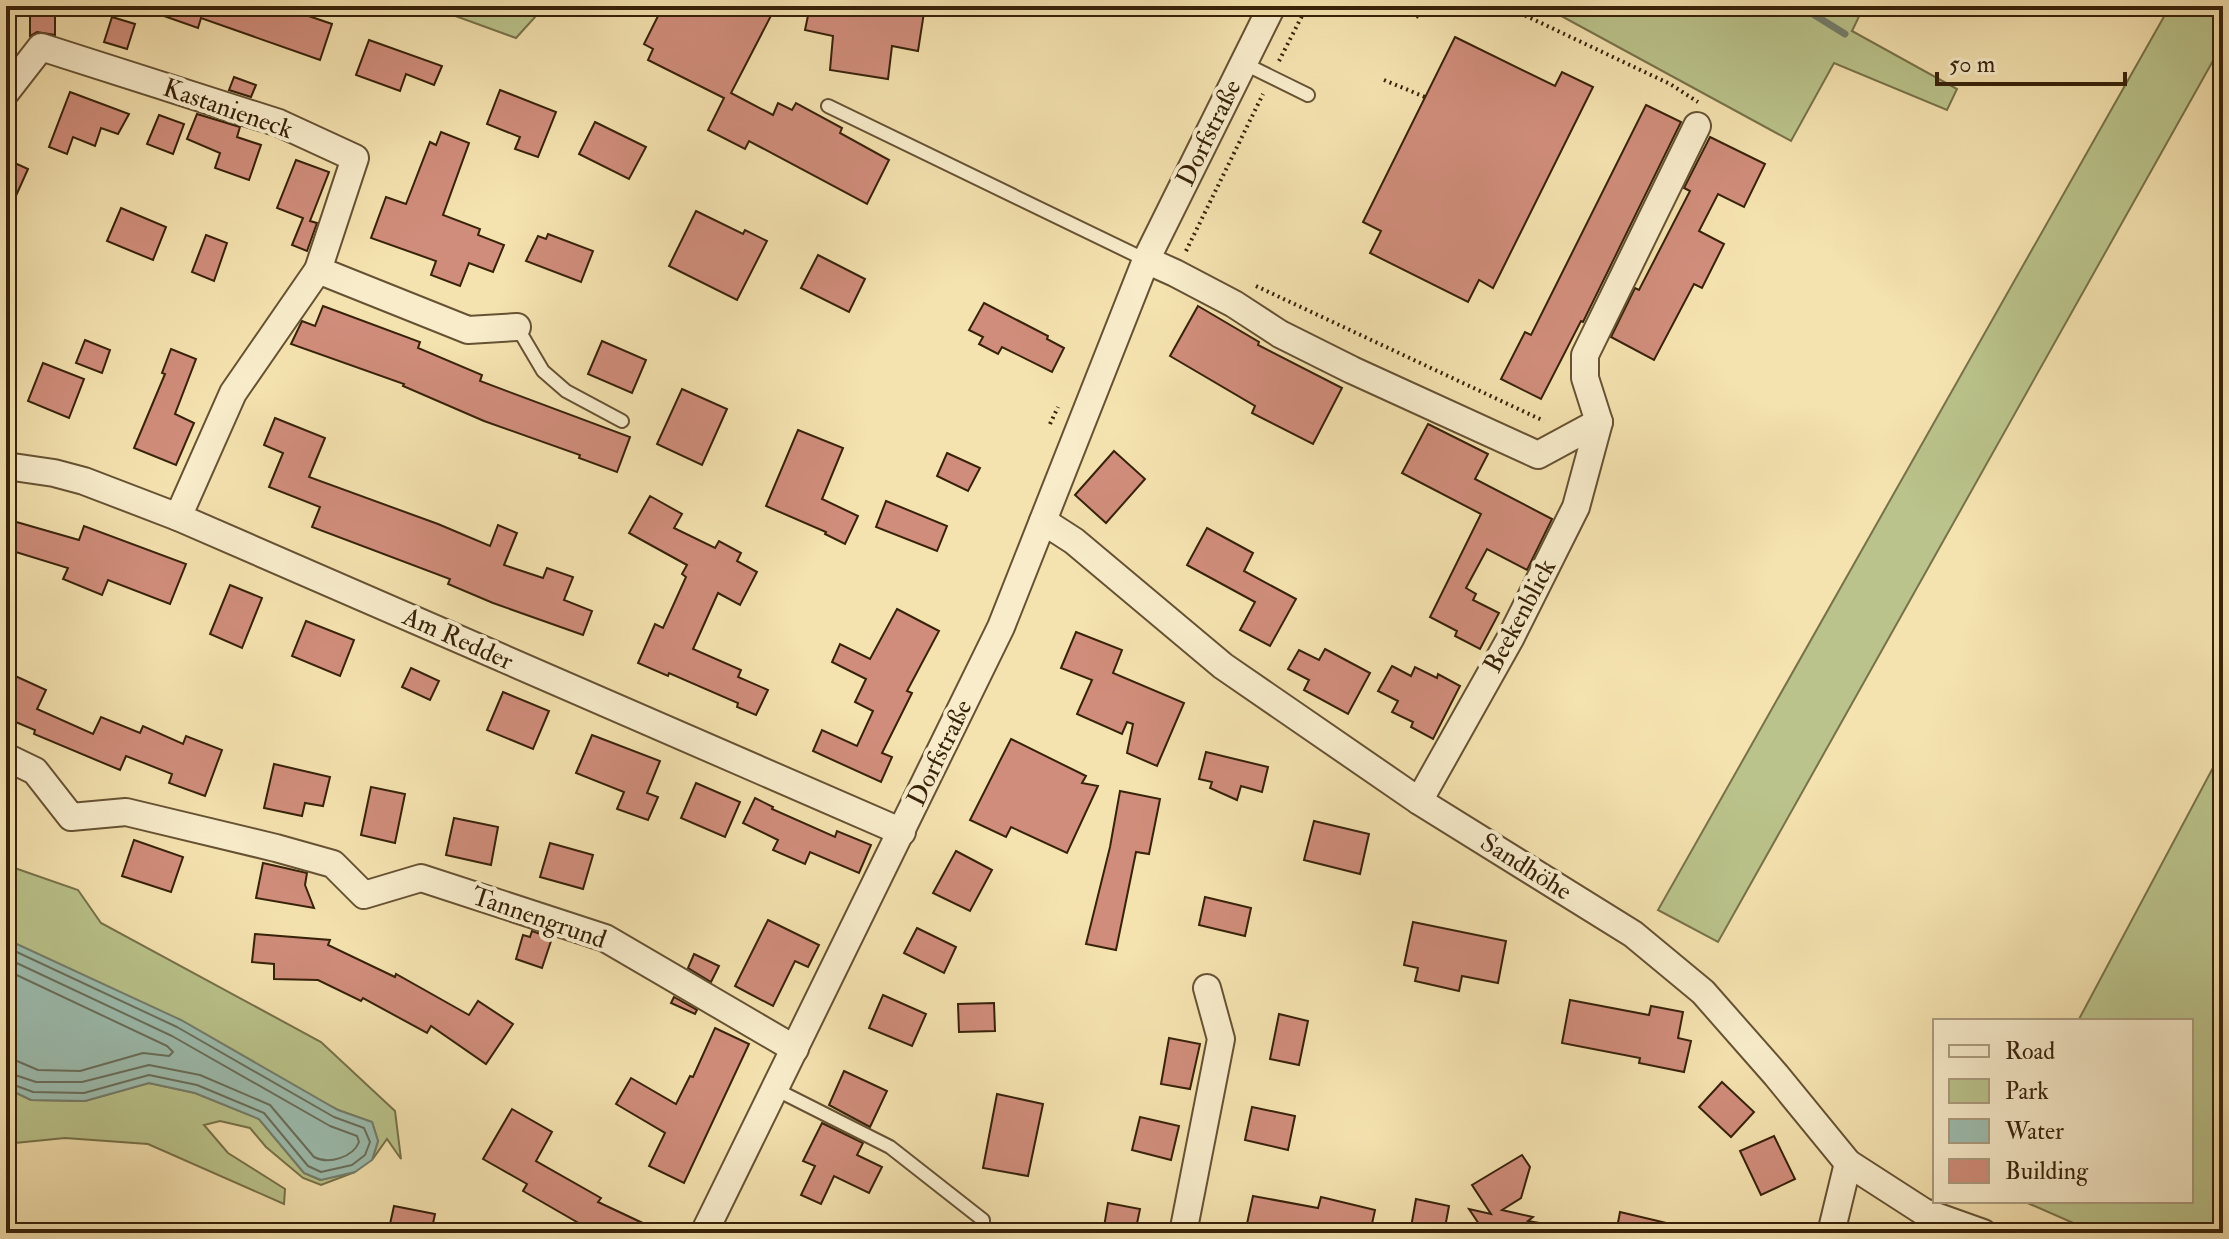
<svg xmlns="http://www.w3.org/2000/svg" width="2229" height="1239" font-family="'IM FELL Double Pica',serif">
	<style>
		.green { fill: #bac38b; stroke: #78724a; stroke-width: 2 }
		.water { fill: #9cbdaf; stroke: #747f6d; stroke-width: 2 }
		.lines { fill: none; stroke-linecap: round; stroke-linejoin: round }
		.shore { stroke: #6a705c; stroke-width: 2 }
		.stream { stroke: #747f6d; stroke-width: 7 }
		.building { fill: #d08d7b; stroke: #37220a; stroke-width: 2 }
		.service-casing { stroke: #665233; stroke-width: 16 }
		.minor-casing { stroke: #665233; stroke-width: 30 }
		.path { stroke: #37220a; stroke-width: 4; stroke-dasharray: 2 4; stroke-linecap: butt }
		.service { stroke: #f8eccb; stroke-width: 12 }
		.minor { stroke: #f8eccb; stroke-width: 26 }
		.labels { text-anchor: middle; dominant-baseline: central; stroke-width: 8; stroke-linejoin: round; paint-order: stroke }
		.street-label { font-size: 26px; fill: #37220a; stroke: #f8eccb }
	</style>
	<rect width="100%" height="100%" fill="#f4e2af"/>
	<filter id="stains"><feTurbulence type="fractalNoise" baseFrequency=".0025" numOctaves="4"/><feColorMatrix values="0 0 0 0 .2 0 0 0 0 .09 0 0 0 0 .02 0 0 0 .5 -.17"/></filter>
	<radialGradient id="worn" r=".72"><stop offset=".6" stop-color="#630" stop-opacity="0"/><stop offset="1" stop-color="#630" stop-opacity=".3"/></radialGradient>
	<g class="green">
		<path d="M428,6H545L516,38Z"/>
		<path d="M1543,6H1864L1852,31L1957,89L1947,110L1834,63L1791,141Z"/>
		<path d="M2170,6H2223V43L1718,942L1658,910Z"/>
		<path d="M2223,749V1233H2096L2023,1201H2191V1021H2078Z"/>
		<path d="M6,865L78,890L101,923L321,1042L395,1111L401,1159L387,1139L372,1160L378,1141L372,1122L338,1110L6,939Z"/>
		<path d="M149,1083L195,1093L259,1119L304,1173L320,1180L355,1172L321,1185L303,1178L266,1147L250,1128L220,1121L204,1125L228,1153L285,1189L284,1204L148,1144L65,1138L15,1143L6,1140V1088L31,1100L85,1101Z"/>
	</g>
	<path class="water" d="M6,939L181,1020L338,1110L372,1122L378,1141L372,1160L355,1172L321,1180L304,1173L259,1119L195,1093L149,1083L85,1101L31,1100L6,1088Z"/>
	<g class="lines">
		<g class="shore">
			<path d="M6,947L177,1027L334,1117L364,1128L370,1142L365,1155L352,1165L321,1172L308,1166L264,1113L197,1085L149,1075L84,1093L33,1092L6,1082"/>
			<path d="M6,958L172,1036L330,1126L357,1136L359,1142C353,1157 329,1165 314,1157L270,1105L200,1075L149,1065L82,1082H36L6,1072"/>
			<path d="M6,970L167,1046L173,1052L169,1056L143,1053L80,1071L38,1070L17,1061L6,1060"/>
		</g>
		<path class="stream" d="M1800,6L1845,34"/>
	</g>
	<g class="building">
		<path d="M144,6H264L292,16L294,11L332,24L320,60L201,18L198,28L144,9Z"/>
		<path d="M663,6H776L731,93L773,115L778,103L792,110L796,103L842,128L840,133L889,160L867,204L749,141L745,149L708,130L724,98L648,60L653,49L644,44Z"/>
		<path d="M810,6H925L918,51L892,46L888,79L830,70L833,36L805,30Z"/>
		<path d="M55,11V35L37,32L30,36V12Z"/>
		<path d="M112,17L135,24L127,49L104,42Z"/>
		<path d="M1455,37L1555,86L1562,72L1593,87L1493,288L1479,280L1468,302L1370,253L1381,231L1363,222Z"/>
		<path d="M369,40L442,66L434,85L406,74L400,91L356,75Z"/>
		<path d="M234,77L256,85L251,97L229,90Z"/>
		<path d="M500,90L556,112L538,157L515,149L520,137L487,124Z"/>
		<path d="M70,92L129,114L118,134L101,128L95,146L73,137L67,154L49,147Z"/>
		<path d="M1646,105L1681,122L1583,322L1581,321L1541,399L1501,379L1525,332L1531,335Z"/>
		<path d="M197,114L240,127L237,137L261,145L249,180L215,168L220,153L187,139Z"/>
		<path d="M159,115L184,124L173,154L147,144Z"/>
		<path d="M595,122L646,147L629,179L579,154Z"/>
		<path d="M441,132L469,143L443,215L480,229L478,235L504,245L493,272L469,263L460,286L431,275L436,261L371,238L386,197L406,204L430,142L436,145Z"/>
		<path d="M1710,137L1765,164L1744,207L1718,194L1699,231L1724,244L1702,288L1694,284L1654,360L1611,337L1635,288L1639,290L1690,191L1684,188Z"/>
		<path d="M6,159L28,169L6,218Z"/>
		<path d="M296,160L329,172L310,221L317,223L307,251L292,245L303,218L277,208Z"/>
		<path d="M121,208L166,227L153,260L107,241Z"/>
		<path d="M696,211L743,234L745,230L767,241L737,300L669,266Z"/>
		<path d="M548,234L593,251L581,282L526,261L538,236L546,239Z"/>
		<path d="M206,235L227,243L214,281L192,272Z"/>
		<path d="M818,255L865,279L849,312L801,288Z"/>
		<path d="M984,303L1048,336L1047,339L1064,348L1052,372L1002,347L998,354L979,344L983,337L969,330Z"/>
		<path d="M323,306L420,342L418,348L482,375L480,381L630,437L617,472L579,458L580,455L484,421L403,386L404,384L291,344L302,321L315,326Z"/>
		<path d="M1198,306L1259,342L1258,345L1342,388L1313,444L1252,413L1255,406L1170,356Z"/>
		<path d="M85,340L110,350L102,373L76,363Z"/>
		<path d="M602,341L646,360L632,393L588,374Z"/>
		<path d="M171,349L196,359L175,414L194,423L176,465L134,448L165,374L162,373Z"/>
		<path d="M43,363L84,379L69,418L28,401Z"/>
		<path d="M682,389L727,409L702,465L657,444Z"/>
		<path d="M275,418L325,438L309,477L438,524L490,546L498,525L517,533L504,565L543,578L547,568L573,577L564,600L592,611L583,635L493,603L448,584L450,579L312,527L320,507L269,487L283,453L264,445Z"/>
		<path d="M1428,424L1488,454L1475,479L1552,519L1527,570L1487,549L1466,588L1476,594L1473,600L1499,613L1480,649L1455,636L1457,631L1430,617L1481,514L1402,473Z"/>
		<path d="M798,430L843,448L822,499L858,516L845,544L825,534L826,532L766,506Z"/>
		<path d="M1114,451L1145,479L1106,523L1075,495Z"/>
		<path d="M947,453L980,468L968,491L937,476Z"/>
		<path d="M650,496L682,514L674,528L715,548L719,541L741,553L737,561L757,572L740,605L718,593L693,649L741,670L738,677L768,690L756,715L737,707L738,703L669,673L668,676L638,663L655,624L663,628L686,577L682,574L687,565L629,533Z"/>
		<path d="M886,501L947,526L937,551L876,527Z"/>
		<path d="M6,519L79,540L84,526L186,564L170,604L108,580L102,595L63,579L68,568L6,549Z"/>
		<path d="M1207,528L1253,553L1244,571L1296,599L1270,646L1240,630L1255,602L1187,565Z"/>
		<path d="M230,585L262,598L242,648L210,634Z"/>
		<path d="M897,609L939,631L907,691L912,693L882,753L892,757L881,782L813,751L822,730L857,746L873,711L855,702L866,679L832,662L840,644L870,659Z"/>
		<path d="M306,621L354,640L340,676L292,656Z"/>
		<path d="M1076,632L1122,650L1113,673L1184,703L1157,766L1127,753L1133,724L1127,722L1122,734L1077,714L1092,680L1061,668Z"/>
		<path d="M1325,649L1370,673L1348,714L1304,690L1309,680L1288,669L1299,650L1319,660Z"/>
		<path d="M1392,666L1411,676L1415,667L1437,678L1438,674L1460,686L1433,739L1411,727L1413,722L1392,712L1398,701L1378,691Z"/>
		<path d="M411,668L439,681L430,700L402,687Z"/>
		<path d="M13,675L46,690L37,709L93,734L101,717L140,733L143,726L183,744L186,736L222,750L205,796L169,783L172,774L126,756L120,770L34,734L35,730L6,718V692Z"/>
		<path d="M503,692L549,711L533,749L487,730Z"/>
		<path d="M592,735L660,761L647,793L658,797L648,820L617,809L624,792L576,773Z"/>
		<path d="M1011,739L1086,776L1082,783L1098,786L1067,853L1011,827L1006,837L970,820Z"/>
		<path d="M1206,752L1268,767L1262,792L1241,786L1237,800L1210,788L1212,782L1199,779Z"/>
		<path d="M274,764L330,777L323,806L305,803L302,816L264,808Z"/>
		<path d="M696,783L740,802L725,837L681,818Z"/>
		<path d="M371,787L405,794L395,843L361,835Z"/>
		<path d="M1120,791L1160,799L1149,854L1136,852L1116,950L1086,944L1110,847Z"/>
		<path d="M755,798L773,807L772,809L835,837L837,831L871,845L859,873L810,852L805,864L773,850L778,840L743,823Z"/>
		<path d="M454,818L498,827L491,865L446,855Z"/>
		<path d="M1314,821L1369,834L1360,874L1304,860Z"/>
		<path d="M134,840L183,857L171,892L122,876Z"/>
		<path d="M550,843L593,855L583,889L540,877Z"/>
		<path d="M956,851L992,870L970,911L933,893Z"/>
		<path d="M263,863L307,873L305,885L314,908L256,898Z"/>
		<path d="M1205,897L1251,908L1245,936L1199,925Z"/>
		<path d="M768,920L819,945L808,967L795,961L773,1006L735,986Z"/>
		<path d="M1413,922L1506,941L1498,983L1462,976L1459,991L1415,981L1418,968L1404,965Z"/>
		<path d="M917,928L956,947L944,973L904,953Z"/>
		<path d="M532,931L552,938L542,968L516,959L523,935L530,937Z"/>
		<path d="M255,934L330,940L328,945L395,977L396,974L469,1015L478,1001L513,1024L486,1064L431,1026L427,1033L363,998L361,1001L318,980L274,979V964L252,962Z"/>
		<path d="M694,954L719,966L711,982L688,968Z"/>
		<path d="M883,995L926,1014L912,1046L869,1028Z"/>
		<path d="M674,997L697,1010L695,1014L671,1003Z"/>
		<path d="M1570,1000L1649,1015L1651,1006L1683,1012L1678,1038L1691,1041L1684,1072L1639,1063L1640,1058L1562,1043Z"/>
		<path d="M994,1003L995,1031L959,1032L958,1004Z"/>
		<path d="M1279,1014L1308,1021L1299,1065L1270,1059Z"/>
		<path d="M715,1028L749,1044L684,1183L649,1166L665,1133L616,1104L631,1078L676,1104L690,1076L693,1077Z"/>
		<path d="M1169,1038L1200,1044L1190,1089L1161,1084Z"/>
		<path d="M844,1071L887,1091L870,1127L829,1105Z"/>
		<path d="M1722,1082L1754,1112L1731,1137L1699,1107Z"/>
		<path d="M997,1094L1043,1104L1028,1176L983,1168Z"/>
		<path d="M1252,1107L1295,1116L1288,1150L1245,1140Z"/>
		<path d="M512,1109L552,1132L536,1161L601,1198L598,1202L664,1233H596L523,1191L527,1184L483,1159Z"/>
		<path d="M1140,1117L1179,1126L1171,1160L1132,1150Z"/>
		<path d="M822,1123L863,1143L857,1155L882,1167L869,1193L834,1176L821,1204L801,1195L815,1166L803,1161Z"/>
		<path d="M1774,1136L1795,1179L1761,1195L1740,1151Z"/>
		<path d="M1522,1155L1530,1167L1521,1198L1502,1210L1533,1217L1528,1221L1540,1223L1539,1233H1485L1469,1209L1491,1214L1472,1185Z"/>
		<path d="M1253,1196L1318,1208L1321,1197L1375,1210L1370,1233H1245Z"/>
		<path d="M1416,1199L1449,1206L1444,1233H1410Z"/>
		<path d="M1108,1203L1140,1209L1135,1233H1103Z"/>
		<path d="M394,1206L435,1214L431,1233H388Z"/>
		<path d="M1620,1212L1675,1225L1674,1233H1616Z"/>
	</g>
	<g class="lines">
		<g class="service-casing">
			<g id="service">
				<path d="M1243,63L1308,95"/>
				<path d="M828,106L1146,260"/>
				<path d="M517,327L543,371L566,391L622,421"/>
				<path d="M775,1089L890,1147L983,1220V1233"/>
			</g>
		</g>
		<g class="minor-casing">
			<g id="minor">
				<path d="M6,92L41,47L279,123L355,158L318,270L233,393L178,517"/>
				<path d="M1146,260L1175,273L1234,304L1280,334L1352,370L1538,455L1599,422L1585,378V355L1697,126"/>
				<path d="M318,270L468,330L517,327"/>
				<path d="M6,466L54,473L84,481L178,517L902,832"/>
				<path d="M1043,521L1074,541L1223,666L1419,801L1633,934L1703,992L1776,1075L1848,1163L1924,1212L1983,1233"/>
				<path d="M6,757L35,771L71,817L126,812L276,848L333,864L364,895L421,878L605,938L795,1049"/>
				<path d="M1419,801L1510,639L1576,507L1599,422"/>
				<path d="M704,1233L1001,627L1146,260L1272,6"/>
				<path d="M1183,1233L1221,1039L1207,988"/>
				<path d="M1831,1233L1848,1163"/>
			</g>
		</g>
		<g class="path">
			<path d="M1519,6L1522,14L1670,84L1698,102"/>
			<path d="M1416,17L1437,6"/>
			<path d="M1279,61L1307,6"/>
			<path d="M1384,80L1425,97"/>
			<path d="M1186,251L1263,94"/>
			<path d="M1256,286L1544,421"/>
			<path d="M1050,424L1058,407"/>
		</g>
		<use href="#service" class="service"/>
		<use href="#minor" class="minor"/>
	</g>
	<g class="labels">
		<g class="street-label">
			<text transform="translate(228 109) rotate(19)">Kastanieneck</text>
			<text transform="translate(1209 133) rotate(-64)">Dorfstraße</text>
			<text transform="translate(1520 616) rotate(-62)">Beekenblick</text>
			<text transform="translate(458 639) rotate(24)">Am Redder</text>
			<text transform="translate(940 753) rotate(-64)">Dorfstraße</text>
			<text transform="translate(1526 867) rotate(32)">Sandhöhe</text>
			<text transform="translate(539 918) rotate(19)">Tannengrund</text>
		</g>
	</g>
	<rect width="2229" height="1239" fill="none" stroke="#f4e2af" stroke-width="32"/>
	<rect x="8" y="8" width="2213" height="1223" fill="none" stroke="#37220a" stroke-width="4"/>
	<rect x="16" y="16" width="2197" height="1207" fill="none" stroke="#37220a" stroke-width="2"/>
	<rect x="1933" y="1019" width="260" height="184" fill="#f8eccb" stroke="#ab9b7e" stroke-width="2"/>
	<rect x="1949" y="1045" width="40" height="12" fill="#f8eccb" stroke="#ab9b7e" stroke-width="2"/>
	<text x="2005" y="1059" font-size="24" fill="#37220a">Road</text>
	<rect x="1949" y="1079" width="40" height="24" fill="#bac38b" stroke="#ab9b7e" stroke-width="2"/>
	<text x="2005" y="1099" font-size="24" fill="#37220a">Park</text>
	<rect x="1949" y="1119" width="40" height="24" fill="#9cbdaf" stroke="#ab9b7e" stroke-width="2"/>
	<text x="2005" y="1139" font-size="24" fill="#37220a">Water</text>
	<rect x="1949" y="1159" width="40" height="24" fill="#d08d7b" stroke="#ab9b7e" stroke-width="2"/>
	<text x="2005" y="1179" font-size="24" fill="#37220a">Building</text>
	<path d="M1937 72v12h188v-12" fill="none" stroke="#37220a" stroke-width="4"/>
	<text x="1949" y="72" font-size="24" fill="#37220a" stroke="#f8eccb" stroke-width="6" paint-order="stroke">50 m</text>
	<rect width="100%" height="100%" filter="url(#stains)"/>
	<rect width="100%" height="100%" fill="url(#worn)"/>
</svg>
